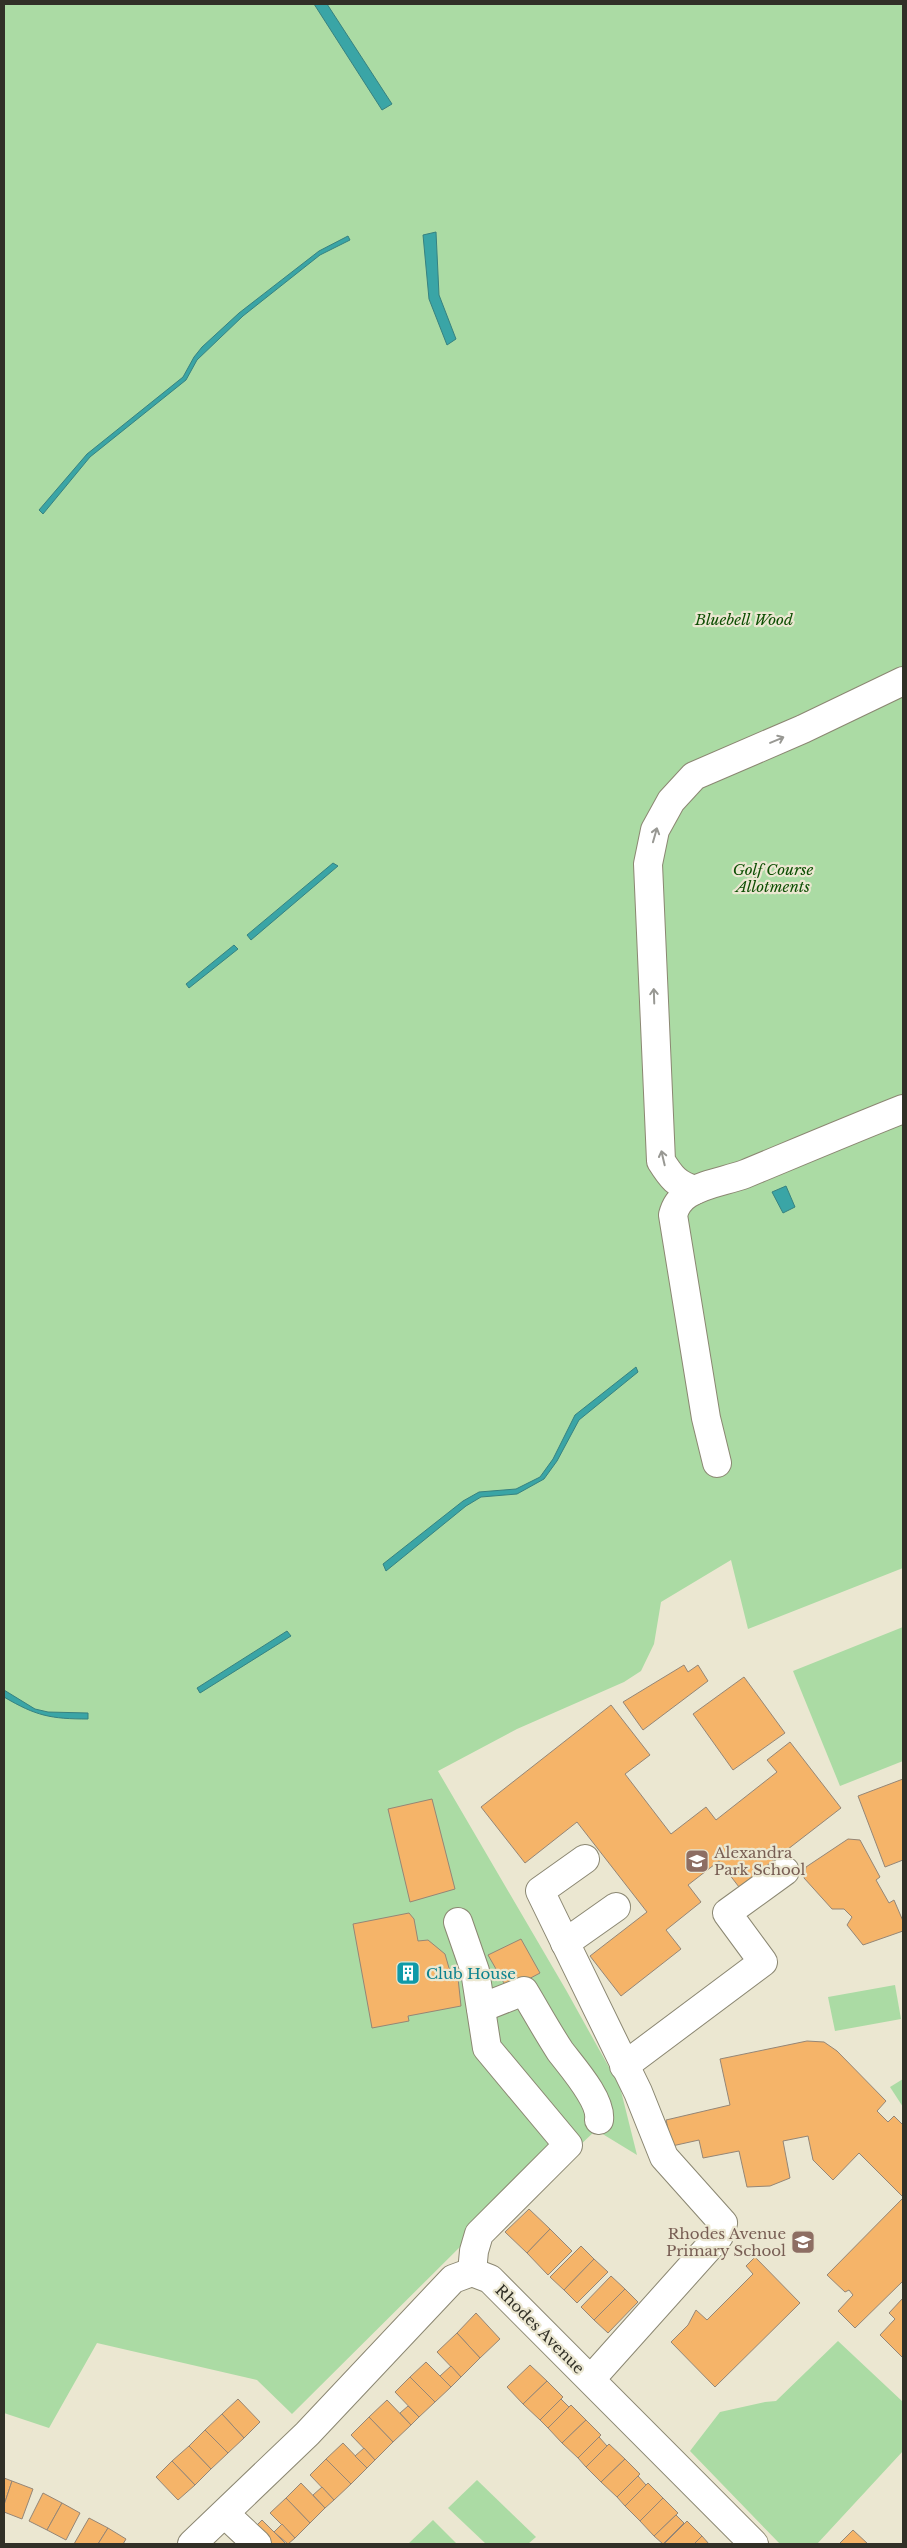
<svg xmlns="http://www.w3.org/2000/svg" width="907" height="2548" font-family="'Libre Baskerville',serif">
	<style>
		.green { fill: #abdba4 }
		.water { fill: #3aa5a6; stroke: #378280 }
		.building { fill: #f5b469; stroke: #958676 }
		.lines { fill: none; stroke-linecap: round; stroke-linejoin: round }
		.minor-casing { stroke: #8b8772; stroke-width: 30 }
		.minor { stroke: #fff; stroke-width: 28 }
		.oneway { stroke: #989893 }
		.labels { text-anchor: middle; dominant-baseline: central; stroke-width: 4.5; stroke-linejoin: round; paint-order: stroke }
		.park-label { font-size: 15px; font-style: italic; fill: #0e4f04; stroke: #ebe7d1 }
		.education-label { font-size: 15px; fill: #785e54; stroke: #ebe7d1; text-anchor: start }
		.culture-label { font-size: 15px; fill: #0d838f; stroke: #ebe7d1; text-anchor: start }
		.street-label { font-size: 15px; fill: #313027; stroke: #ebe7d1 }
	</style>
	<rect width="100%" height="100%" fill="#ebe7d1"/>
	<g class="green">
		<path d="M4,4H903V1568L748,1629L731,1560L661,1602L654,1644L641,1671L624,1682L517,1729L438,1771L566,1990L620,2087L637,2155L596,2130L540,2183L469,2238L292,2414L257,2380L97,2343L49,2428L4,2413Z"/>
		<path d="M903,1627V1761L840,1786L793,1671Z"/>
		<path d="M895,1985L901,2019L835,2031L828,1997Z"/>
		<path d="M903,2079V2107L890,2087Z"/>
		<path d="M838,2341L903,2402V2451L817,2544H780L690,2451L720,2412L765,2402L776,2401Z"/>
		<path d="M477,2480L536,2537L528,2544H486L448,2508Z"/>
		<path d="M433,2520L456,2543L455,2544H408Z"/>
	</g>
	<g class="water">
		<path d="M314,4H327L392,104L382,110Z"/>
		<path d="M436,232L439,295L456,339L447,345L429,299L423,235Z"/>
		<path d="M348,236L350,240L320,255L243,316L197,360L186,380L90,457L43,514L39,510L87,454L183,377L194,357L202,347L239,313L319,251Z"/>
		<path d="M333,863L338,866L251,940L247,935Z"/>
		<path d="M234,945L238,949L189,988L186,984Z"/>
		<path d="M786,1186L795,1207L783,1213L772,1192Z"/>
		<path d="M636,1367L638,1372L579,1420L557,1461L544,1479L517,1494L481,1497L466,1506L386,1571L383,1564L463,1501L479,1492L516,1489L540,1477L553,1459L575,1415Z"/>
		<path d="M287,1631L291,1636L200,1693L197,1688Z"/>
		<path d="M4,1690L35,1709L48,1712L88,1713V1719C51,1719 36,1716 4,1697Z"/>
	</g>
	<g class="building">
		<path d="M684,1665L688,1672L698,1665L708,1681L643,1730L623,1702Z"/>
		<path d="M744,1677L785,1733L733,1770L693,1714Z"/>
		<path d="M611,1705L650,1755L625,1774L671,1834L706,1807L716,1820L777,1772L767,1760L790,1742L841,1808L739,1887L719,1861L688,1885L701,1902L666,1930L681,1949L621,1996L590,1956L647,1912L577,1822L525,1863L481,1807Z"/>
		<path d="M903,1779V1860L885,1867L858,1796Z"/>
		<path d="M432,1799L455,1889L410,1902L388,1809Z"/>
		<path d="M848,1839L860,1840L880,1877L876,1880L889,1903L894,1900L903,1921V1931L863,1945L847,1925L852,1917L844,1909H832L804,1878L806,1867Z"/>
		<path d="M409,1913L414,1919L418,1941L428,1940L445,1954L449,1968L458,1978L461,2006L408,2016L409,2021L372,2028L353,1924Z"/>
		<path d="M521,1939L540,1973L508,1990L488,1955Z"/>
		<path d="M807,2041L824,2042L837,2051L886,2101L877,2111L888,2122L894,2116L903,2125V2197L859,2153L833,2180L813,2160L808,2136L783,2141L790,2178L770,2186L747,2187L739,2151L703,2158L699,2140L672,2146L666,2120L730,2105L720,2059Z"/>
		<path d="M903,2198V2281L855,2328L838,2311L853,2295L849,2290L845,2292L827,2275Z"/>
		<path d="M529,2209L550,2229L527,2253L505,2232Z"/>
		<path d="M550,2229L572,2251L548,2275L527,2253Z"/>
		<path d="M581,2246L594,2259L564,2290L550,2277Z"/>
		<path d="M755,2257L800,2303L715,2387L671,2342L688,2325L696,2310L707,2320L753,2274L746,2266Z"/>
		<path d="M594,2259L608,2272L577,2303L564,2290Z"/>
		<path d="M611,2276L625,2289L594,2320L581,2307Z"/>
		<path d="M625,2289L638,2302L608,2333L594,2320Z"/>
		<path d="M903,2298V2355L902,2357L880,2335L895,2319L889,2313Z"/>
		<path d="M476,2313L500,2339L480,2358L457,2333Z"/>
		<path d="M457,2333L480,2358L461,2377L437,2352Z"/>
		<path d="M426,2362L451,2387L435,2402L410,2377Z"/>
		<path d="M530,2365L547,2381L523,2404L507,2387Z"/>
		<path d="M451,2366L461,2377L451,2387L440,2376Z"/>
		<path d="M410,2377L435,2402L419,2417L395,2392Z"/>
		<path d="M547,2381L563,2397L540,2420L523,2404Z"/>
		<path d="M238,2399L260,2422L244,2438L222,2414Z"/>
		<path d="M561,2399L569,2407L548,2428L540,2420Z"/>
		<path d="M387,2400L411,2425L393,2442L369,2417Z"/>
		<path d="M571,2405L586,2420L562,2443L548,2428Z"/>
		<path d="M408,2406L419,2417L411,2425L400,2413Z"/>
		<path d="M222,2414L244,2438L228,2453L205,2430Z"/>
		<path d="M369,2417L393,2442L375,2460L351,2435Z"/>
		<path d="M586,2420L601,2435L578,2458L562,2443Z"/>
		<path d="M205,2430L228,2453L211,2469L189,2446Z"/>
		<path d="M599,2437L607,2446L586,2467L578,2458Z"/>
		<path d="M343,2443L367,2468L351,2484L326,2459Z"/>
		<path d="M609,2444L625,2459L601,2482L586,2467Z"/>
		<path d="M189,2446L211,2469L195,2485L172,2461Z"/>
		<path d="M364,2448L375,2460L367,2468L355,2456Z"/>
		<path d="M326,2459L351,2484L334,2500L310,2475Z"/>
		<path d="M625,2459L640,2474L617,2497L601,2482Z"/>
		<path d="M172,2461L195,2485L178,2500L156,2477Z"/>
		<path d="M638,2476L646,2485L625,2506L617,2497Z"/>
		<path d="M4,2478L12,2481L4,2505Z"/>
		<path d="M12,2481L33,2489L22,2519L4,2512V2505Z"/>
		<path d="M301,2483L325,2508L310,2523L286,2498Z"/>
		<path d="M648,2483L663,2498L640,2521L625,2506Z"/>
		<path d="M322,2487L334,2500L325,2508L313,2495Z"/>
		<path d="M43,2493L62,2503L47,2530L29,2521Z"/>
		<path d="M286,2498L310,2523L295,2538L270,2513Z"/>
		<path d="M663,2498L678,2513L654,2536L640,2521Z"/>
		<path d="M62,2503L80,2513L66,2540L47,2530Z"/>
		<path d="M676,2515L684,2523L663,2544L654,2536Z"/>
		<path d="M89,2518L108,2528L98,2544H74Z"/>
		<path d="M262,2520L286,2544H262L250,2532Z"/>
		<path d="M687,2521L702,2536L694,2544H664Z"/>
		<path d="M282,2524L295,2538L288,2544L274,2532Z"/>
		<path d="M108,2528L126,2539L123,2544H98Z"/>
		<path d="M853,2530L868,2544H839Z"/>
		<path d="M702,2536L709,2544H694Z"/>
	</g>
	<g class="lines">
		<g class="minor-casing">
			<g id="minor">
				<path d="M695,1190C677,1185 671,1177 661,1161L648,864L655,830L671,801L694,776L803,729L903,681"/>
				<path d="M717,1463L706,1418L673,1215C675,1207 680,1199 688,1194C705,1183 726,1181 745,1174C798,1152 850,1130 903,1109"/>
				<path d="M585,1859L540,1891L638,2092L664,2157L723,2223L719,2236L591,2379"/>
				<path d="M458,1922L475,1971L487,2048L568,2145L479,2234L474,2251L472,2272"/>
				<path d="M565,1943L616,1907"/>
				<path d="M481,2008L524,1991C536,2011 547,2031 560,2051C572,2067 602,2100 599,2120"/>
				<path d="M624,2066L763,1962L727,1913L785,1871"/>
				<path d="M225,2514L257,2544"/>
				<path d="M192,2544L307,2434L453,2279L472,2272L490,2279L754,2544"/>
			</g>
		</g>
		<use href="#minor" class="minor"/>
	</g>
	<defs><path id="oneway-shaft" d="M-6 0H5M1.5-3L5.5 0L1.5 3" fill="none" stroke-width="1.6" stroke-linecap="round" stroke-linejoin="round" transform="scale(1.25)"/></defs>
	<g class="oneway">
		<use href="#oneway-shaft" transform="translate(777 740) rotate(-23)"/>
		<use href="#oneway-shaft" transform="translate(655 835) rotate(-74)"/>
		<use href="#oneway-shaft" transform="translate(654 996) rotate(-92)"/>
		<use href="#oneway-shaft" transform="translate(663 1158) rotate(-103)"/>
	</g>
	<defs>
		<g id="school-square" transform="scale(1.25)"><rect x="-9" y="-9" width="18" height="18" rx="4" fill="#8d6e63" stroke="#ebe7d1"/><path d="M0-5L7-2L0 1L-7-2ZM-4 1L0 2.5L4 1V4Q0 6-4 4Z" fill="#fff"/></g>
		<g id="building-square" transform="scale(1.25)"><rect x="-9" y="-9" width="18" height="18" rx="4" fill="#0f9aa8" stroke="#ebe7d1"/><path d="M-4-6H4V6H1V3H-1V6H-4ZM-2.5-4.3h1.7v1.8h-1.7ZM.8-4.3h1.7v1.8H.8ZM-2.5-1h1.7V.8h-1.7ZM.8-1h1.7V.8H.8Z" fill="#fff"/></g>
	</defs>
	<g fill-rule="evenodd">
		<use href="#school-square" x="697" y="1861"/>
		<use href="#building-square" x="408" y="1973"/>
		<use href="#school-square" x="803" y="2242"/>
	</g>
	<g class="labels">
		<g class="park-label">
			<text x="744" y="619">Bluebell Wood</text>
			<text x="773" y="869">Golf Course<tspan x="773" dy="17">Allotments</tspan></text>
		</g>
		<g class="education-label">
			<text x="714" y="1852">Alexandra<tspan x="714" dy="17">Park School</tspan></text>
			<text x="786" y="2233" text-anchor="end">Rhodes Avenue<tspan x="786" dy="17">Primary School</tspan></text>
		</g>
		<g class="culture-label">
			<text x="426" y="1973">Club House</text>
		</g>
		<g class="street-label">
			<text transform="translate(540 2329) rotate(45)">Rhodes Avenue</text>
		</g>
	</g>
	<rect width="907" height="2548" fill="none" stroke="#313027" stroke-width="10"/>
</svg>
